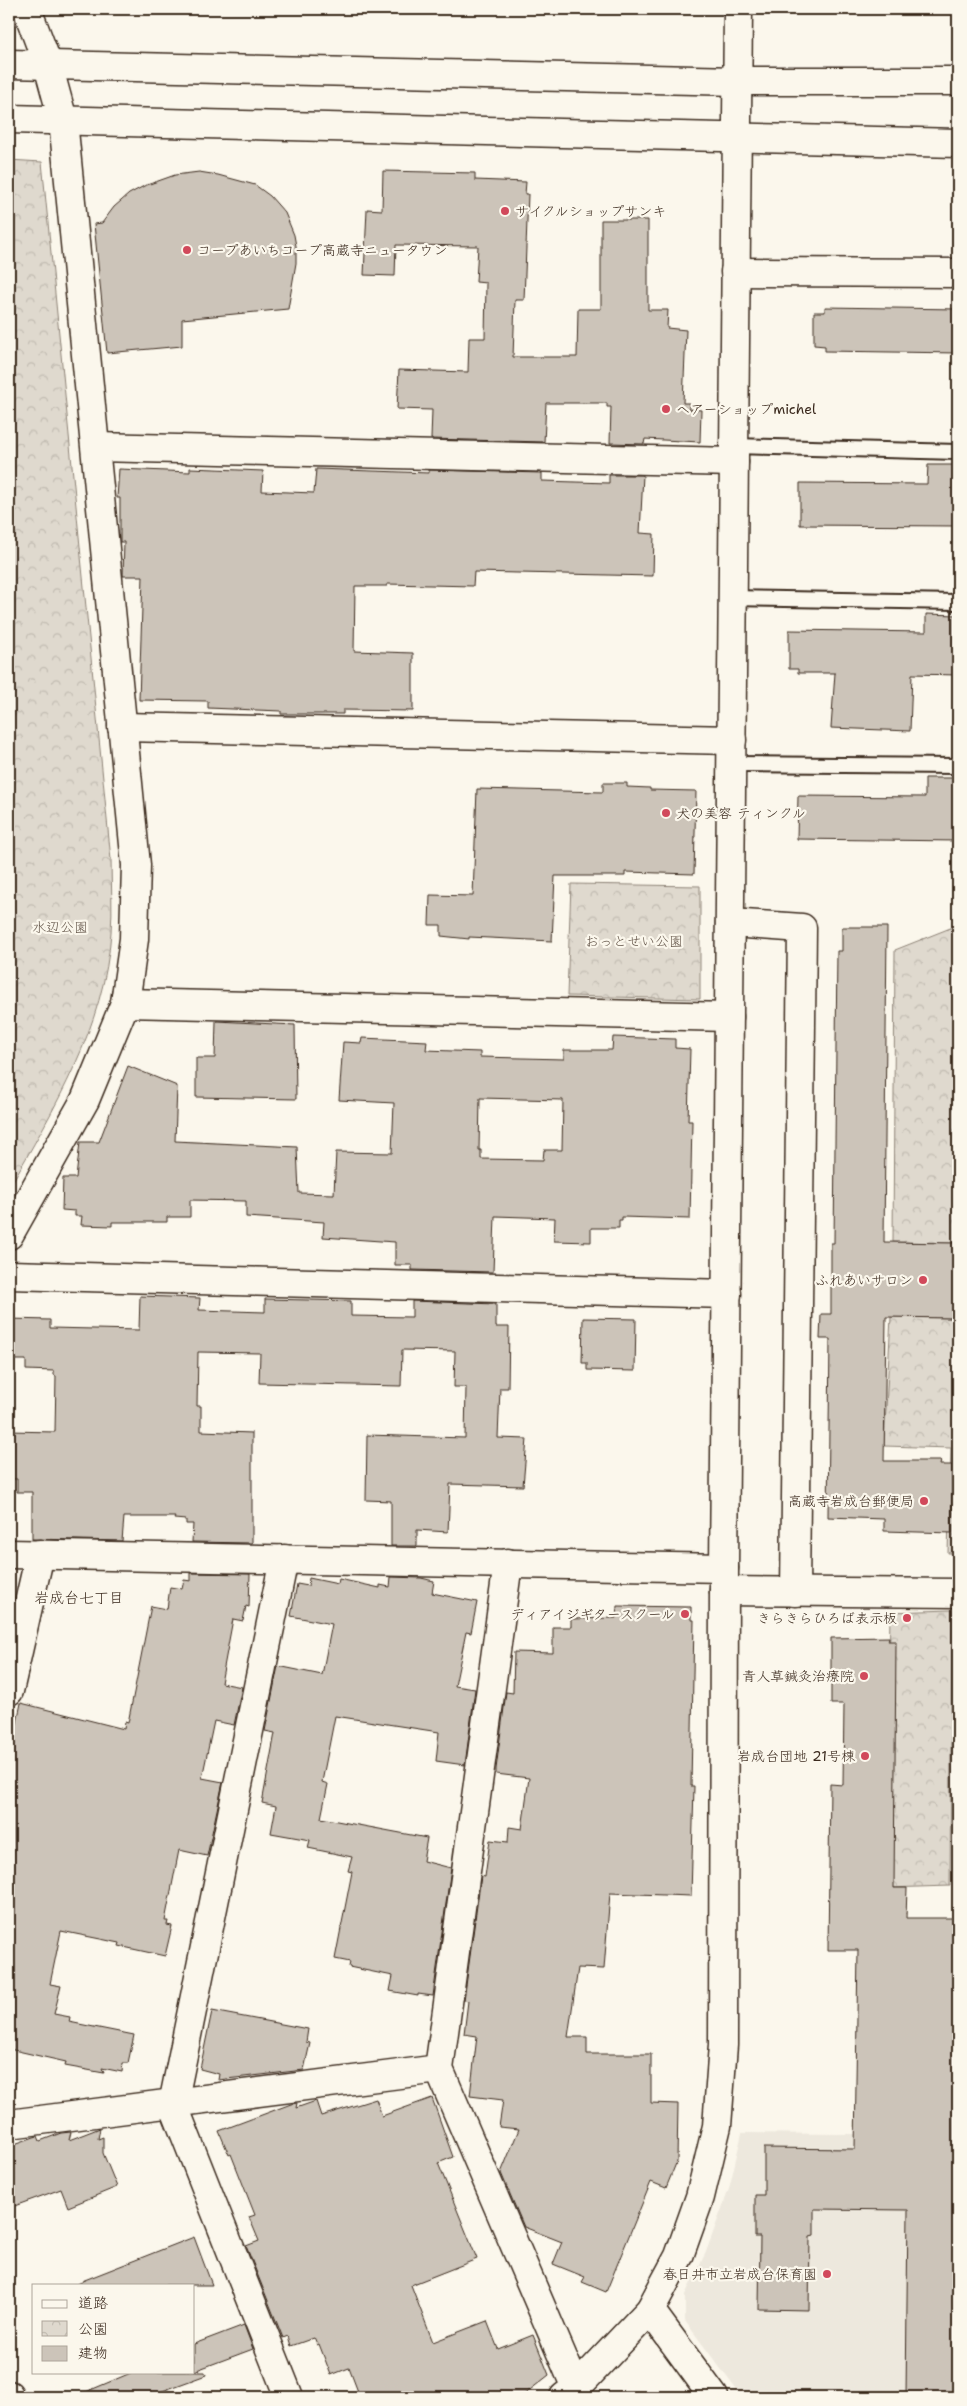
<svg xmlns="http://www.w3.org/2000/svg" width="967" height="2406" font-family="'Shantell Sans','Klee One',sans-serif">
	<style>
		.built { fill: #ede8dd }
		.park { fill: url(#park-crowns); stroke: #8d8276 }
		.building { fill: #ccc4b9; stroke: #3b2a1e; fill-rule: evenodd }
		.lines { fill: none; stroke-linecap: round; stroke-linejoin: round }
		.service-casing { stroke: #3b2a1e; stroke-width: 18 }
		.minor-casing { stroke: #3b2a1e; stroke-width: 31 }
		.tertiary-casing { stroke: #3b2a1e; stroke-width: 31 }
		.service { stroke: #fbf7ec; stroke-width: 14 }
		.minor { stroke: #fbf7ec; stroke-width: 28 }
		.tertiary { stroke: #fbf7ec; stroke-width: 28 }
		.poi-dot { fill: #d1495b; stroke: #fbf7ec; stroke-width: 2 }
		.labels { text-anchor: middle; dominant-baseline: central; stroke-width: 4.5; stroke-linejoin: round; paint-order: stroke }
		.poi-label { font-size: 14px; fill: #3b2a1e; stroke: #fbf7ec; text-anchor: end }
		.park-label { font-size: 14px; fill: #64564a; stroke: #fbf7ec }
		.neighbourhood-label { font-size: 15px; fill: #3b2a1e; stroke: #fbf7ec }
	</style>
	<defs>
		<pattern id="park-crowns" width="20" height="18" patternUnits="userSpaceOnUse" patternTransform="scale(1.25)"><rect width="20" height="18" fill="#dfd9ce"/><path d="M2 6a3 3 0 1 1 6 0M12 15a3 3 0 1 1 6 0" fill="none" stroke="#c0bab0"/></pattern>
	</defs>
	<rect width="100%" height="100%" fill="#fbf7ec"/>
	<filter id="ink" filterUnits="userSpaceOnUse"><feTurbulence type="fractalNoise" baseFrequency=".02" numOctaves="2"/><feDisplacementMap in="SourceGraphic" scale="10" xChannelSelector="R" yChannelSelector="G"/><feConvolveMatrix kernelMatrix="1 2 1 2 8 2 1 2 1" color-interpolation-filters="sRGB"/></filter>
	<g filter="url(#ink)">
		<path class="built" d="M742,2133L958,2135V2397H742L685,2321V2295L706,2252L729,2189Z"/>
		<g class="park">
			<path d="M9,160L42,162L111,860C111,884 113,908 111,932C105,1026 54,1109 9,1188Z"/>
			<path d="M571,884L700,886V999L567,996Z"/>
			<path d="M958,925V1553H948L951,1448L884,1446L891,1317L954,1318V1243L893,1242L895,950Z"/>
			<path d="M952,1610L950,1886L886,1888L890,1612Z"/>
		</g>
		<g class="building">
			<path d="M383,171L475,173V180L526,182L525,194H528L524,300H515L513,357H577L578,309H601V220H648V310H668L667,328L686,330L683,403H689V409L701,410L700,442L645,439L644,444L610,443L611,407H607V403H546L544,442L431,439L432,410L397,409L399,370L468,372L469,338H485L486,283L476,282L478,246L396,245L395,276L364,275L367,209L382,210Z"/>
			<path d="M199,172L218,175L255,185L270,196L285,213L294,235L296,246V263L288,309L182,319V346L107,353L94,224L102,223L114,207L129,194L144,186L175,175Z"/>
			<path d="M825,307L958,309V353L825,351V346L814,345V312H825Z"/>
			<path d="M928,465H958V526L800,525V483L927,484Z"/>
			<path d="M190,468L263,471L262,491L314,493L316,469L429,473V470L542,473V481L609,483V475H643L640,533L654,534L653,576L474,572L473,586L387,584V586H355L354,651L413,653V711L343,710V714H281V711L208,708V701L139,700L143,576H123L124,542H120V498H117L119,469L190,472Z"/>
			<path d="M926,614L958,615V675L912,674L910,731L831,728L835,673H798V669H789V630L926,632Z"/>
			<path d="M925,778H957L958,841L797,839L798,796L925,797Z"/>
			<path d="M603,783H627V787L650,788V790L696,791L694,874L625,872V876H555L552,941L469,937V939L441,936V925H429L430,895L473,896L477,789L603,792Z"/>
			<path d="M842,927H887L884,1242L955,1243L954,1318L886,1317L884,1461H941L940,1465H952V1533L884,1531V1519L828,1517L830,1339H820L821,1314H831V1243H834L837,951H842Z"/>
			<path d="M216,1021L295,1025L296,1099L196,1097V1058H215Z"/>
			<path d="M613,1037L675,1039V1048L690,1049L688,1121H692L690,1219L622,1217V1220H619V1228H591V1242L554,1241L555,1218L495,1216L493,1272L412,1270V1265H395V1242L323,1237L324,1222L246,1217V1201L190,1200V1217H167V1222H112V1226L81,1225L82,1216H75V1211L62,1210L63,1178H76L80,1142H99L128,1066L177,1086L175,1141L297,1147L299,1193L334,1194L336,1152L392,1153L394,1103L339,1100L343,1042L361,1043L362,1038L427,1041L426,1050L480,1052V1057L564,1059V1050H612ZM480,1098L563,1100L562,1150H544L543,1160L481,1159V1150H479Z"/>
			<path d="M140,1296L200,1298L199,1310L265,1312V1299L351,1301V1316L412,1317V1301L496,1304V1327H509L508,1388H500L498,1438L527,1439L523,1486L450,1484L448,1532L417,1530V1546H391V1501L366,1500L367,1435L465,1438L466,1387H454L455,1351L402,1350L401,1386L259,1383L260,1353L198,1352L197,1406H201V1431L252,1433V1543L192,1542L193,1524H186V1520L174,1519L175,1517H124L122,1541L32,1539V1492H17V1479H9V1431L55,1432L56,1376L54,1375V1371L26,1370V1360H9V1319L50,1320V1328L139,1330Z"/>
			<path d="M583,1318L636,1319L635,1371L587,1370V1363H582Z"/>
			<path d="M191,1573L250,1574L249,1607L246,1606L243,1621L233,1619L221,1683L242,1687L234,1725L214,1721L202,1778L223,1782L207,1856L179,1850L165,1921H168L167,1925L172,1926L165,1956L119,1946L120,1943L61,1931L50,1984L61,1986L54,2014L70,2017L69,2022L134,2035L128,2063H123L122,2072L102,2068L104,2073L65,2066L66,2062L9,2049V1761L21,1703L124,1729L125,1722L128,1723L151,1606L167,1609L170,1587L182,1589L184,1580L191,1581Z"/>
			<path d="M391,1577L421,1578L434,1581L432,1593L477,1602L471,1633L466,1632L455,1686L475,1689L465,1765L436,1761L439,1732L335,1716L322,1782L328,1784L321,1818L427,1838L423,1861L451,1868L433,1996L418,1994V1996L390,1991L393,1976L349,1967L350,1962L335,1959L352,1872L348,1871L352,1857L308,1848L310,1840L271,1833L276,1806L262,1803L275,1733L265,1731L278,1666L322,1675L332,1624L291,1616L297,1584L308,1586L309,1578L338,1584L339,1579L380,1588V1585L390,1587Z"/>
			<path d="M617,1606L691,1607V1620H694L691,1786H694L691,1896L610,1893L604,1969L578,1968L568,2037H587V2054H651V2103L678,2104L677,2161L666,2188L651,2182L606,2292L582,2282L585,2277L553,2264L562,2242L524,2227L501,2173L519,2129L499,2127L503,2100L470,2096L477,2036L464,2034L468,2001L464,2000L481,1876L485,1877L490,1840L508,1842L509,1827L522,1829L529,1778L496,1774V1769L506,1692L513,1693L514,1652L553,1653V1627H571V1619L616,1618Z"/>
			<path d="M889,1637L888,1641H896L894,1888H907L906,1918H958V2397H906L908,2210L814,2209V2235L810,2236L809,2310L759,2309L760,2237H755V2195H764V2148L855,2149L858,1950H828L830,1784L843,1785L844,1704H831V1638Z"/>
			<path d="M212,2011L308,2029L306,2042L310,2043L304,2070L218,2080L219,2074L200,2069Z"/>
			<path d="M432,2098L453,2157L438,2163L477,2259L411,2285L433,2342L487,2321L498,2349L533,2335L549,2375L521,2397H360L349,2368L331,2375L319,2344L317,2345L314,2338L291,2346L288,2336L283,2338L246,2246L259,2241L249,2217L255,2215L231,2154L229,2155L219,2131L291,2104L297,2103L296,2108L316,2101L321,2116L376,2099L382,2116Z"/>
			<path d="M100,2128L98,2139L103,2137V2153L117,2187L68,2207L61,2189L9,2208V2146L34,2137L38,2136L40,2141L61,2133L71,2132L69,2140Z"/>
			<path d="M194,2237L212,2285H77V2283Z"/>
			<path d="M244,2325L253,2349L194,2371V2344Z"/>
			<path d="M133,2372H205L206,2375L146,2397H74Z"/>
		</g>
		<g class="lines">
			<g class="service-casing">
				<g id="service">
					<path d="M734,446L958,452"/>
					<path d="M732,598L958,602"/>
					<path d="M731,764L958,766"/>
				</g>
			</g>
			<g class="minor-casing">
				<g id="minor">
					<path d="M735,272L958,273"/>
					<path d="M96,447L734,462"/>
					<path d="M122,727L732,740"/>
					<path d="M730,923L802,928L795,1592"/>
					<path d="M125,1003L729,1017"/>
					<path d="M9,1235L85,1100L125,1003L134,939L136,865L63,120L48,65L27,9"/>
					<path d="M9,1275L727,1294"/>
					<path d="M9,1554L724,1568"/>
					<path d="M284,1559L173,2104L289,2397"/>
					<path d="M508,1563L439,2069L576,2388"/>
					<path d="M724,1591L958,1593"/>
					<path d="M9,1691L40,1554"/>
					<path d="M9,2124L439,2069"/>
					<path d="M650,2310L714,2397"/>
					<path d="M9,2395L10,2397"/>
					<path d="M564,2397L576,2388L650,2310L679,2256L700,2197L717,2126L723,2045L724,1568L738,9"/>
				</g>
			</g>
			<g class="tertiary-casing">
				<g id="tertiary">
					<path d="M9,64L737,81H958"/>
					<path d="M9,119L958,143"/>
				</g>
			</g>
			<use href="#service" class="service"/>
			<use href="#minor" class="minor"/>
			<use href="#tertiary" class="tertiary"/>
		</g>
	</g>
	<g class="poi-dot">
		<circle cx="505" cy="211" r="5"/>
		<circle cx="187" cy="250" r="5"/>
		<circle cx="666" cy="409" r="5"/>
		<circle cx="666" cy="813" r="5"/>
		<circle cx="923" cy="1280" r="5"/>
		<circle cx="924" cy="1501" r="5"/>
		<circle cx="685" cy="1614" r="5"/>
		<circle cx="907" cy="1618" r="5"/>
		<circle cx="864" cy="1676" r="5"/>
		<circle cx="865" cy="1756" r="5"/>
		<circle cx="827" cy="2274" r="5"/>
	</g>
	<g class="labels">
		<g class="poi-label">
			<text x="515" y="211" text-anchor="start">サイクルショップサンキ</text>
			<text x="197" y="250" text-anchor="start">コープあいちコープ高蔵寺ニュータウン</text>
			<text x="676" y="409" text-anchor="start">ヘアーショップmichel</text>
			<text x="676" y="813" text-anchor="start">犬の美容 ティンクル</text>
			<text x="913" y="1280">ふれあいサロン</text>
			<text x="914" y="1501">高蔵寺岩成台郵便局</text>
			<text x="675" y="1614">ディアイジギタースクール</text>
			<text x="897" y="1618">きらきらひろば表示板</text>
			<text x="854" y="1676">青人草鍼灸治療院</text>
			<text x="855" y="1756">岩成台団地 21号棟</text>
			<text x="817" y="2274">春日井市立岩成台保育園</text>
		</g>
		<g class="park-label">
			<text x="60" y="927">水辺公園</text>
			<text x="634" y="941">おっとせい公園</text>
		</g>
		<g class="neighbourhood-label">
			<text x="79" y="1598">岩成台七丁目</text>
		</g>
	</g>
	<rect width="967" height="2406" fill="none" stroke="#fbf7ec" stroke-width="30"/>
	<rect x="15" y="15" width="937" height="2376" fill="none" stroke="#3b2a1e" stroke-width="2" filter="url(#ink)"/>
	<rect x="32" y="2284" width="162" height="90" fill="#fbf7ec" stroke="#aea59a"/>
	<rect x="42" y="2300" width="25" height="8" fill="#fbf7ec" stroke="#aea59a"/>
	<text x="78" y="2308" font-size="15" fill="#3b2a1e">道路</text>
	<rect x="42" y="2321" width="25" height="15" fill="url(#park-crowns)" stroke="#aea59a"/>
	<text x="78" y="2334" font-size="15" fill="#3b2a1e">公園</text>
	<rect x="42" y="2346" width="25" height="15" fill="#ccc4b9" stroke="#aea59a"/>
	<text x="78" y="2358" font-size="15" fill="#3b2a1e">建物</text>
</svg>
